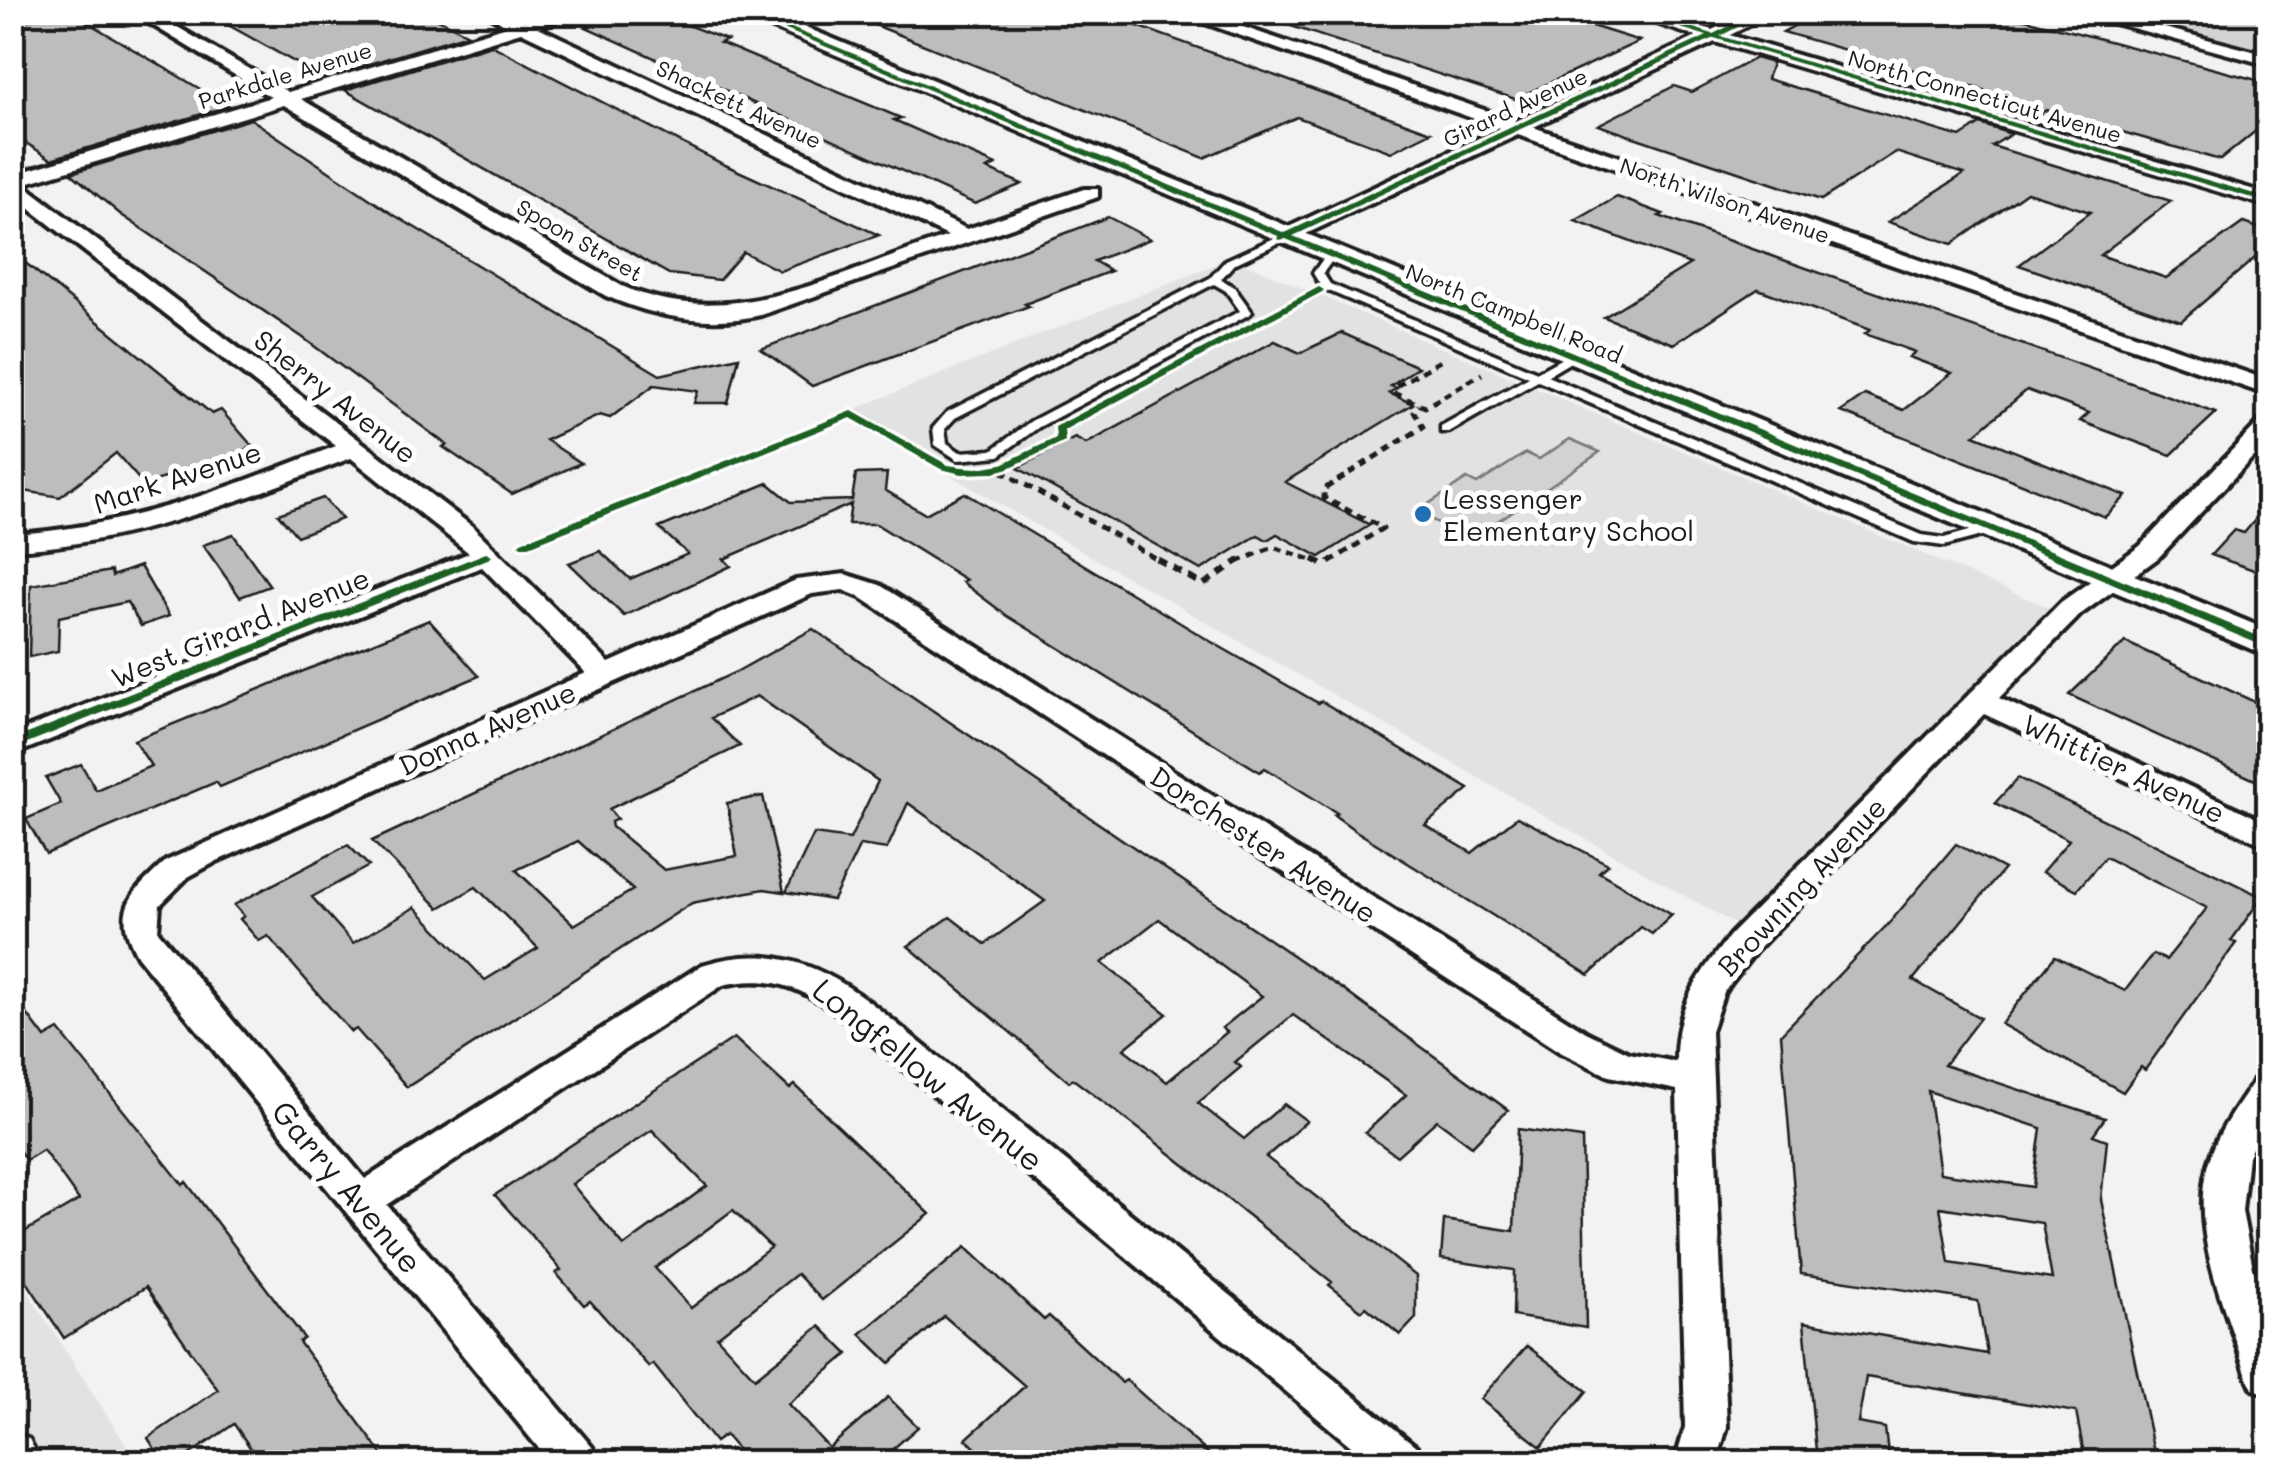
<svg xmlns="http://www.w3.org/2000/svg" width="2281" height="1475" font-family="Mali,sans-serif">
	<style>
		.built { fill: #e2e2e2 }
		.green { fill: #d2d2d2; stroke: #777; stroke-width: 2.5 }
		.building { fill: #bdbdbd; stroke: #1c1c1c; stroke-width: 2.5; fill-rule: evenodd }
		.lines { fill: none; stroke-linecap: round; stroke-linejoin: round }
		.lane-casing { stroke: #1c1c1c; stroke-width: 7 }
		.street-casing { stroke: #1c1c1c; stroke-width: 8 }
		.secondary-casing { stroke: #1c1c1c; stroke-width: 8 }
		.path-far1 { stroke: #1c1c1c; stroke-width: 5; stroke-dasharray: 8 6; stroke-linecap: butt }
		.path { stroke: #1c1c1c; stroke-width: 6; stroke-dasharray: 10 8; stroke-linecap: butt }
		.lane { fill: #fff; fill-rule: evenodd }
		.street { fill: #fff; fill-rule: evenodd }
		.secondary { fill: #fff; fill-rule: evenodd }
		.cycleway-casing { stroke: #fff; stroke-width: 7 }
		.cycleway { fill: #1b5e20; fill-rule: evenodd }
		.poi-dot { fill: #1f6fb2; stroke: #fff; stroke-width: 4 }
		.labels { text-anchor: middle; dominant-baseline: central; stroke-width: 10; stroke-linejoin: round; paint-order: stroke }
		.far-street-label { font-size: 22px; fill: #1c1c1c; stroke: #fff }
		.street-label { font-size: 28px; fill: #1c1c1c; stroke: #fff }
		.poi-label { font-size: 28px; fill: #1c1c1c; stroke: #fff; text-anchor: start }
		.near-street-label { font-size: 32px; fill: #1c1c1c; stroke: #fff }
	</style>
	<rect width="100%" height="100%" fill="#f2f2f2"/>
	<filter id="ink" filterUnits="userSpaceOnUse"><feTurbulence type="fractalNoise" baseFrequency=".01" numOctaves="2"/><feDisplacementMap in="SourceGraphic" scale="20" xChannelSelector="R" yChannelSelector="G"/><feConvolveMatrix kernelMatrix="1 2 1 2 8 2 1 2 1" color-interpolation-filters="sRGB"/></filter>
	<g filter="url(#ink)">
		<g class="built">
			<path d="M1232,258L2063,614L1752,934L842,414Z"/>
			<path d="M13,1269L137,1462H13Z"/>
		</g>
		<g class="green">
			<path d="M2093,13H2268V57Z"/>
			<path d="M1570,439L1600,452L1471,539L1416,512L1467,479L1477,484L1526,453L1539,459Z"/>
		</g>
		<g class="building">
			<path d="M56,12H70L229,106L51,159L12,134V24Z"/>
			<path d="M205,12H424L468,34L323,78Z"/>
			<path d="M632,12H653L727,40L720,43L901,118L894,120L996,165L987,169L1022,184L975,204L586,27Z"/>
			<path d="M843,12H1099L1431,132L1391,152L1297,117L1204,158Z"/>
			<path d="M1264,12H1547L1640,41L1515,99L1263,17Z"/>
			<path d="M1820,12L2002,13L2268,83V121L2220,160L2046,110L2031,120L2000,111L2017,100L1783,32Z"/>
			<path d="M491,45L723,164L879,235L780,271L743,252L719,280L669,274L345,90Z"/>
			<path d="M1756,58L1772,63L1767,79L1960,137L1980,124L2011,134L1992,146L2171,201L2100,255L2166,278L2243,223L2268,231V247L2181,321L2019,265L2090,212L2027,192L1952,244L1888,222L1964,174L1896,152L1821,200L1598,125L1674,86L1692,92Z"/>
			<path d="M251,119L394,215L660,375L739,357L728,403H694L698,391L654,385L610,418L600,415L546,440L581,463L512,494L443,447L447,445L302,337L120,214L71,173Z"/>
			<path d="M1617,197L1663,214L1659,216L2216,413L2171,455L2080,421L2089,413L2027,390L1974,435L2126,496L2105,517L1841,412L1865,395L1904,410L1952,373L1909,357L1915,352L1865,334L1870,330L1758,289L1674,344L1604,317L1690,264L1575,221Z"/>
			<path d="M1108,217L1150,239L1094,261L1111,271L1025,304L1029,306L812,386L761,349Z"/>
			<path d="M12,252L212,414L221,410L253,447L144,485L116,453L60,497L12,489Z"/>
			<path d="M1342,333L1418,367L1391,386L1397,388L1389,393L1413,404L1285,482L1370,525L1320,557L1277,534L1267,540L1258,535L1201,570L1018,468L1075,438L1086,444L1275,341L1300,353Z"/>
			<path d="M887,473L885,490L925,514L965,493L1210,641L1318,703L1321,701L1469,789L1425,825L1472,853L1517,817L1608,864L1599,872L1672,915L1652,934L1641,927L1589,975L1356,831L1334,815L1337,813L1265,768L1260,772L1006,615L962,582L966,580L876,524H848L851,504L724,559L731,566L624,616L569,563L600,551L630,579L688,554L659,528L768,483L791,502L852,500L856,474Z"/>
			<path d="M323,498L342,519L297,536L278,514Z"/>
			<path d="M2268,505V575L2211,555L2234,530L2244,533Z"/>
			<path d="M233,534L270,586L240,597L203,545Z"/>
			<path d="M140,566L169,616L141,626L127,602L59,617L58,651L29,657L31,585L111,571L112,576Z"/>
			<path d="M429,620L479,676L220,787L216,782L46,854L26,819L61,804L46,778L81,764L96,790L151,766L134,740Z"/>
			<path d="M813,629L1342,989L1508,1110L1472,1146L1437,1120L1397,1156L1365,1133L1406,1095L1293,1015L1235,1062L1241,1067L1198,1103L1244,1139L1284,1104L1307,1121L1266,1157L1416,1276V1318L1400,1335L1366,1307L1362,1311L1329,1285L1332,1282L1143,1132L1073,1079L1069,1082L908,946L950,917L985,944L1045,901L950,833L908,803L887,849L860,845L833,900L786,892L814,834L850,839L878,781L757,696L711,718L740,746L609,809L617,819L611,822L612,827L664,870L737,856L727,803L763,796L784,892L764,889L692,903L407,1087L356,1029L351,1032L268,936L259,941L240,919L244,916L234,905L348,845L369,866L312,897L353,943L415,907L485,980L538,948L476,887L439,908L372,841L736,672ZM578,841L633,890L574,925L516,870ZM1159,919L1262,996L1222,1028L1227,1032L1167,1082L1124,1049L1167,1014L1102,963Z"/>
			<path d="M2125,642L2268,708V786L2069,695Z"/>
			<path d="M2018,778L2262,897L2231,941L2236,943L2145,1070L2141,1067L2123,1092L2001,1024L2055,956L2125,991L2153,954L2166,960L2207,908L2105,857L2077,890L2042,872L2069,840L1995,803Z"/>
			<path d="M1956,844L2004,869L1913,980L1980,1018L1944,1065L2105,1118L2093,1135L2107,1140L2101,1200L2156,1462L2085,1459L2076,1412L1866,1377L1858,1423L1885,1428L1889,1462H1817L1804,1322L1987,1354L1978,1301L1801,1274L1781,1034L1891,921ZM1928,1091L2041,1128L2033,1187L1940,1173ZM1940,1207L2042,1223L2052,1279L1949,1263Z"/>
			<path d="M12,994L45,1038L59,1030L183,1185L186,1182L304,1338L299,1342L388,1462H260L234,1424L179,1462H163L148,1438L218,1390L146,1287L64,1338L12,1259V1239L79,1200L43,1150L26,1160L12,1141Z"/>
			<path d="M734,1038L790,1089L795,1085L930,1214L822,1300L797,1274L717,1337L755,1378L820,1326L848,1354L788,1404L829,1448L888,1397L918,1427L878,1462H748L725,1435L715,1442L653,1364L649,1367L590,1301L584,1305L556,1273L561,1270L547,1253L495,1195ZM652,1130L707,1186L624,1246L572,1184ZM733,1210L771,1247L691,1308L655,1268Z"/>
			<path d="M1518,1129L1582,1138L1586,1328L1513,1316L1514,1270L1441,1259L1444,1220L1514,1231Z"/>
			<path d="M966,1247L1044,1320L1049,1316L1122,1383L1126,1380L1218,1462H990L966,1439L1025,1386L944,1316L890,1363L860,1334Z"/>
			<path d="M1527,1346L1587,1391L1541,1447L1480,1399Z"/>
		</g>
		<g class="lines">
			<g class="lane-casing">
				<g id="lane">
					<path d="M1281,235L1286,238L1285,240L1234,264L1221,279L1234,287L1252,312L1250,314L1039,427L999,456L958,460L935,445L933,428L947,412L1210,278L1226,260ZM1214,284L1226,291L1240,311L1031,421L992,450L960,452L947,443L945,429L955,418Z"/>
					<path d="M1329,255L1334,258L1323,273L1330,284L1537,372L1566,356H1574V360L1547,376L1922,535L1944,538L1991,525L1998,529L1996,532L1944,546L1914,542L1538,381L1449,432H1441V426L1529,377L1322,288L1313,273L1325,256Z"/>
					<path d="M21,1436L29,1439L41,1462H19L12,1451V1441Z"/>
				</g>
			</g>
			<g class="street-casing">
				<g id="street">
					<path d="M131,12H152L288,92L507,26L484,12H506L524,21L551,12H578L538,27L967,229L1084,189H1098V197L761,315C709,327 654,317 606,296L284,105L23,184L472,526L609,663L796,580L845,574L880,585L1586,1032L1629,1053L1676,1062C1675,1008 1698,975 1731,934L2061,602L2140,546L2259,422L2268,420V441L2158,558L2081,614L1999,698L2268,823V847L1984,714L1755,952L1724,992L1711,1031L1727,1427L1717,1462H1675L1685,1427L1677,1090L1609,1076L1560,1052L860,597L843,590L812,594L217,861L188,877L160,905L158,931L365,1179L702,965C772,943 825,966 880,1010L1417,1447L1424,1462H1370L836,1013C799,986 769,975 723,985L387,1205L592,1447L599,1462H550L138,957C111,909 131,894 166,861L586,673L482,567L12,755V734L469,553L351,458C240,500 133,544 12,550V534C128,528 230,487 336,446L12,195V175L271,97ZM521,32L948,236C843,271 731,335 622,286L301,99Z"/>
					<path d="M1174,12H1200L1516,121L1698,37L1624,12H1652L1712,30L1750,12H1773L1729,35L2268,194V206L1715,42L1533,127L2268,380V395L1518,135L1288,242H1274V234L1500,128Z"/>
					<path d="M2074,12H2104L2268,55V65Z"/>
					<path d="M2268,1074V1119L2248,1156L2242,1211L2253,1268L2268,1316V1395L2253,1389L2247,1376C2226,1307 2184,1224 2212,1152C2222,1125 2240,1102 2255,1079Z"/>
				</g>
			</g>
			<g class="secondary-casing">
				<path id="secondary" d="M735,12H768L2268,630V656Z"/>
			</g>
			<g class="path-far1">
				<path d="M1397,386L1445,358"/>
				<path d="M1394,393L1425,407L1482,374"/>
				<path d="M1001,471L1162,562"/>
				<path d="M1237,562L1273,547L1318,562"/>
				<path d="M1330,562L1383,528L1324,498V489L1423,427L1414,412L1419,405"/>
			</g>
			<g class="path">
				<path d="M1157,559L1203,585L1241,559"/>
				<path d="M1313,559L1325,565L1334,559"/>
			</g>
			<use href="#lane" class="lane"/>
			<use href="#street" class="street"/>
			<use href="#secondary" class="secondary"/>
			<g class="cycleway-casing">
				<g id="cycleway">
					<path d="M743,12H753L1285,233L1707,36L1629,12H1641L1713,34L1758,12H1768L1720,36L2268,198V202H2265L1714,38L1293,236L2268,640V648L1286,239L1278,240V236Z"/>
					<path d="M1319,287L1324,290L1322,292L1064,430L1065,441L1009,468L991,473L962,474L941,469L851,418L529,546H521L519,544L521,542L852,411L948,465L962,467L977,468L1002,464L1056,438L1055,427Z"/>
					<path d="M486,553L492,556L490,558L12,749V740Z"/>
				</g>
			</g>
			<use href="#cycleway" class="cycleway"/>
		</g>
	</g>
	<circle class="poi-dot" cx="1423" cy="514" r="10"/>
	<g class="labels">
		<g class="far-street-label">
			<text transform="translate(285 75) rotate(-17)">Parkdale Avenue</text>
			<text transform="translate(1985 96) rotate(16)">North Connecticut Avenue</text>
			<text transform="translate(739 104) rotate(25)">Shackett Avenue</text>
			<text transform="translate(1515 107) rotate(-25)">Girard Avenue</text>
			<text transform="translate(1725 200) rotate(19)">North Wilson Avenue</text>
			<text transform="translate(580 240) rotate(30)">Spoon Street</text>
			<text transform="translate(1514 313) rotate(22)">North Campbell Road</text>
		</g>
		<g class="street-label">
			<text transform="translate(336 396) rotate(38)">Sherry Avenue</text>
			<text transform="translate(177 477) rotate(-18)">Mark Avenue</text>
			<text transform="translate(240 627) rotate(-22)">West Girard Avenue</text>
			<text transform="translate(487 728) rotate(-24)">Donna Avenue</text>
			<text transform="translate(2124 768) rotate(25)">Whittier Avenue</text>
			<text transform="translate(1264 844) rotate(33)">Dorchester Avenue</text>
			<text transform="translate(1801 886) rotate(-47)">Browning Avenue</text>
		</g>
		<g class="poi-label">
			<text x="1443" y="498">Lessenger<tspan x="1443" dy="32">Elementary School</tspan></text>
		</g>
		<g class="near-street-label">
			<text transform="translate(929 1074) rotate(39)">Longfellow Avenue</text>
			<text transform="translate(348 1186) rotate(50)">Garry Avenue</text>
		</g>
	</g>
	<rect width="2281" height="1475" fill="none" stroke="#fff" stroke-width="50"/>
	<rect x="25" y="25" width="2231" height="1425" fill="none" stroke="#1c1c1c" stroke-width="4" filter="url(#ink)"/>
</svg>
